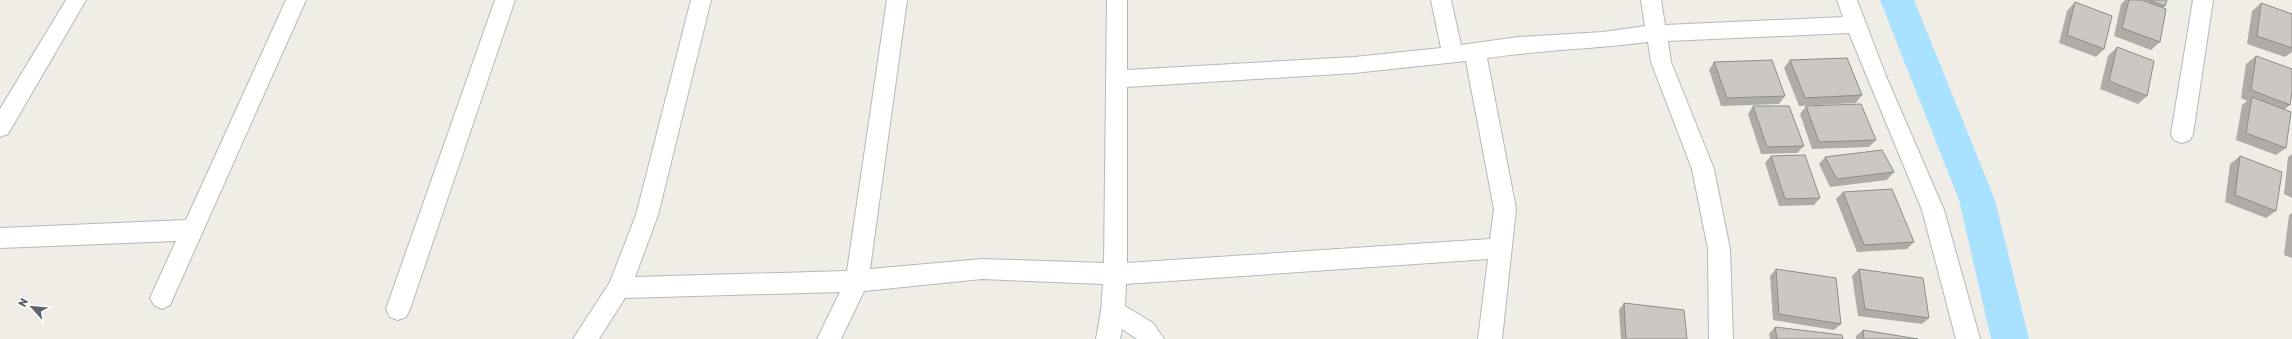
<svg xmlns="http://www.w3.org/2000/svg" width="2292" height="339" font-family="Rubik,sans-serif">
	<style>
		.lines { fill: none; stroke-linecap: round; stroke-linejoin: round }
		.canal { fill: #a8e2ff; fill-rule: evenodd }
		.minor-casing { stroke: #b4b8bb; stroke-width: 2 }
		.minor { fill: #fff; fill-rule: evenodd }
		.wall { fill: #afaca8 }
		.building { fill: #cbc8c3; stroke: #8e8c88 }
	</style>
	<rect width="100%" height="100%" fill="#f0ede7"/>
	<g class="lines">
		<path class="canal" d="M1880,0H1914L1995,200L2029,339H1991L1959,200Z"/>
		<g class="minor-casing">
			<g id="minor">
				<path d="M66,0H86L8,134L0,137V109Z"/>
				<path d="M286,0H306L170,305L162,309L154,305L150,298L176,241L0,248V228L186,220Z"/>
				<path d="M495,0H515L410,309L406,317L398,320L390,317L386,309Z"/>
				<path d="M691,0H711L658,215L635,277L847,271L887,0H907L870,269L982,259L1104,263L1107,0H1127V70L1354,57L1441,48L1431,0H1451L1461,45L1518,37L1603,32L1645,26L1641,0H1661L1665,25L1843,17L1837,0H1857L1886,76L1944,210L1980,339H1956L1922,210L1849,33L1668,41L1671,62L1714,169L1730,249L1733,339H1709L1708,249L1692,169L1651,62L1648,42C1594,49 1540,50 1487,58L1516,209L1502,339H1478L1488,259L1126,284L1125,306L1153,323L1164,339H1137L1122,329L1120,339H1096L1101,311L1103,284L982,279L864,291L841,339H817L840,292L625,298L599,339H573L610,282L636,215ZM1466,61L1494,209L1490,239L1127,263V87L1354,73Z"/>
				<path d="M2193,0H2213L2193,134L2190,140L2182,143L2174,140L2171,134Z"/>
			</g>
		</g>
		<use href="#minor" class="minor"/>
	</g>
	<g class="wall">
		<path d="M2125,0H2167L2165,6L2163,8L2160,42L2151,50L2114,36L2121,4Z"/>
		<path d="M2075,2L2104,49L2096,57L2059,43L2067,11Z"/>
		<path d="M2261,3L2292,14V52L2285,57L2247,44L2252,11Z"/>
		<path d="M2117,47L2147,96L2138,104L2100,89L2108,56Z"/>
		<path d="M2256,56L2290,105L2285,109L2286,148L2276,155L2236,140L2242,105L2247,101L2241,98L2246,64Z"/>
		<path d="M1790,60L1862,95L1856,103L1799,106L1784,68Z"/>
		<path d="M1714,62L1785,96L1779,104L1721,106L1709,70Z"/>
		<path d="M1753,106L1804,146L1797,153L1761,154L1748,114Z"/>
		<path d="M1806,106L1876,140L1869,147L1812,149L1800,114Z"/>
		<path d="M2292,154V198L2284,194L2288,157Z"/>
		<path d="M1771,156L1820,198L1814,205L1779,206L1765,163Z"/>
		<path d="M2240,156L2276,211L2266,218L2225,202L2230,164Z"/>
		<path d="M1825,157L1894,172L1887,180L1830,187L1819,164Z"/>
		<path d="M1843,192L1914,242L1907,249L1857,252L1836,199Z"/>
		<path d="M2292,213V258L2284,255L2289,215Z"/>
		<path d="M1776,269L1841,324L1834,330L1773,320L1770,276Z"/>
		<path d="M1859,269L1929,318L1922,324L1858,316L1852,276Z"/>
		<path d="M1624,303L1687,339H1621L1619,310Z"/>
		<path d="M1775,327L1843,339H1770L1769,334Z"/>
		<path d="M1863,330L1918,339H1856V336Z"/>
	</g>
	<g class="building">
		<path d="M2129,0H2142L2166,9L2160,42L2122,28Z"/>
		<path d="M2149,0H2167L2165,6Z"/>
		<path d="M2075,2L2112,16L2104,49L2067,35Z"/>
		<path d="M2261,3L2292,14V48L2257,36Z"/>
		<path d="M2117,47L2154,61L2147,96L2109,81Z"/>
		<path d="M2256,56L2292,69V92L2290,105L2251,90Z"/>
		<path d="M1847,58L1862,95L1805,98L1790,60Z"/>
		<path d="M1772,60L1785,96L1727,98L1714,62Z"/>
		<path d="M2252,97L2291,112L2286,148L2246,133Z"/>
		<path d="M1861,104L1876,140L1819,142L1806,106Z"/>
		<path d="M1753,106H1789L1804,146L1767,147Z"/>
		<path d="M1882,150L1894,172L1837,179L1825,157Z"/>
		<path d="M1805,155L1820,198L1785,199L1771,156Z"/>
		<path d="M2240,156L2282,172L2276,211L2235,195Z"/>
		<path d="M1892,189L1914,242L1864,245L1843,192Z"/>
		<path d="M1776,269L1836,278L1841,324L1779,314Z"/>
		<path d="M1859,269L1923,278L1929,318L1865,309Z"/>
		<path d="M1624,303L1684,310L1687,339H1626Z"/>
		<path d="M1775,327L1842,335L1843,339H1777Z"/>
		<path d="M1863,330L1918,339H1864Z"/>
	</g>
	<g transform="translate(32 307) rotate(297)" stroke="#ffffff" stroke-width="3" paint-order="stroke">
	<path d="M0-3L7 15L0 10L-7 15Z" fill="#5e6367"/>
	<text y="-6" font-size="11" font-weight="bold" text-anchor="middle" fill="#5e6367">N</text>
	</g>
</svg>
